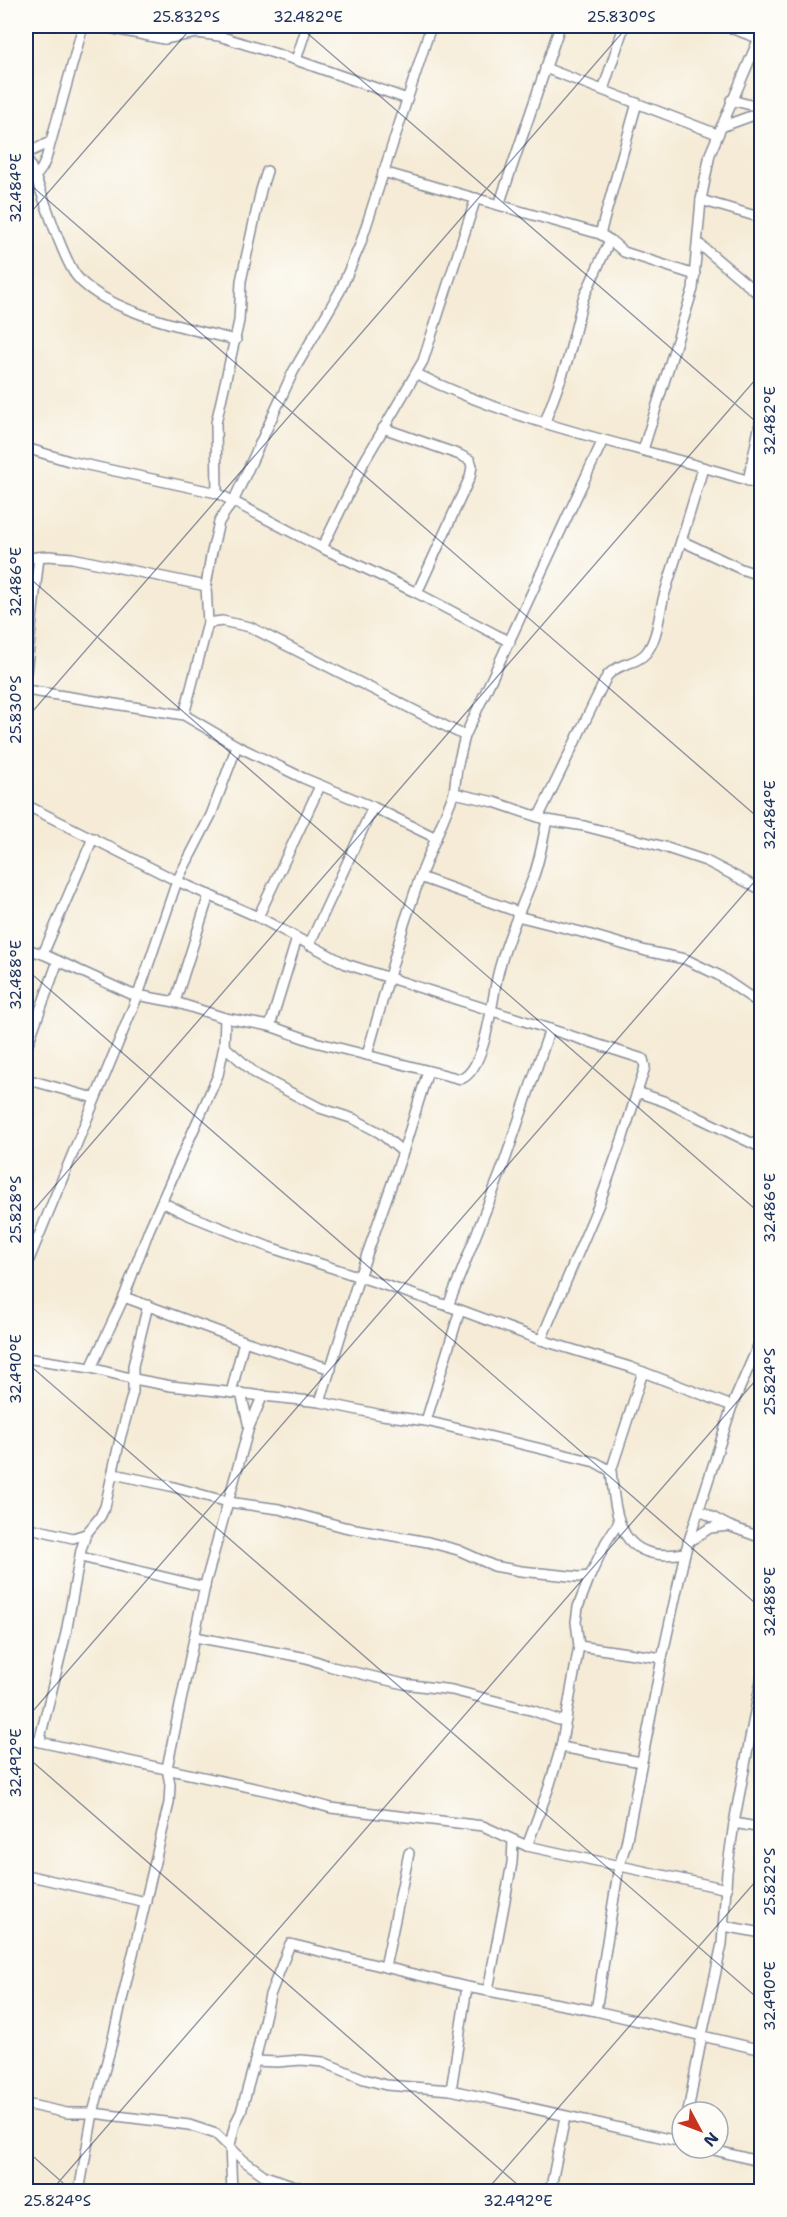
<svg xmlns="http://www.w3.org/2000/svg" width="787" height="2217" font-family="'Shantell Sans',sans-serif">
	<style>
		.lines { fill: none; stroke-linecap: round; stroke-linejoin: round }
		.minor-casing { stroke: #888d9a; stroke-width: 12 }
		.minor { stroke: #fff; stroke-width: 9 }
		.ticks { fill: none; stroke: #1b2f5e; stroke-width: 1.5; stroke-opacity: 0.45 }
		.neatline { fill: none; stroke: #1b2f5e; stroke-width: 2 }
		.ticks-label { font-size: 15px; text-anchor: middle; fill: #1b2f5e }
	</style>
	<rect width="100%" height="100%" fill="#fdfcf7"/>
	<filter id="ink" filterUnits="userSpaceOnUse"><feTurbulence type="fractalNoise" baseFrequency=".0167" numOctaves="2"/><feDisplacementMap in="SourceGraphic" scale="12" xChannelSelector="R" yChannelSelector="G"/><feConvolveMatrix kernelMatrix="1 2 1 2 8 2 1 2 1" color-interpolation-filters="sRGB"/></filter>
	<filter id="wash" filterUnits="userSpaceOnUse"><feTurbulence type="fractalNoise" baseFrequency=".008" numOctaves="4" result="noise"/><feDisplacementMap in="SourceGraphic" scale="24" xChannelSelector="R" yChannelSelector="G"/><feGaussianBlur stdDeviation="1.35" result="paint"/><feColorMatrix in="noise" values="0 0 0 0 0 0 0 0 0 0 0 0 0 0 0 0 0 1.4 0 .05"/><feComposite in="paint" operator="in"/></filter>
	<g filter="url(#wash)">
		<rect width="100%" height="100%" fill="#f5ebd6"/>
	</g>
	<g filter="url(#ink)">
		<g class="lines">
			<g class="minor-casing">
				<g id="minor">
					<path d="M100,26L164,39L197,33L219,36L296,60L407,99"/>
					<path d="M725,26L758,38"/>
					<path d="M164,39L168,26"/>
					<path d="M296,60L307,26"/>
					<path d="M545,68L717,134"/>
					<path d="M603,90L624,26"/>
					<path d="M731,100L762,108"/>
					<path d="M721,127L762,112"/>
					<path d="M26,151L34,150L50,142"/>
					<path d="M26,157C45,193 53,236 73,271C96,310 193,330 236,340"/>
					<path d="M383,172L600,234L610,240L624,252L695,275"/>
					<path d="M36,176L42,168L46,159L83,26"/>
					<path d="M701,200L762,218"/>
					<path d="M499,205L560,26"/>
					<path d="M600,234L637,103"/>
					<path d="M698,243L762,297"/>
					<path d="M417,374C525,428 647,447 762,485"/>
					<path d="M545,422L568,359L583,299L610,240"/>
					<path d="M383,428L460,455L470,460L472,466L470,477L417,593"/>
					<path d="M26,448L69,461L217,493L322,548L417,593L510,642"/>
					<path d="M643,450L693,289L701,200L710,154L762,31"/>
					<path d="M748,481L762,414"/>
					<path d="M217,493L216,423L239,321L241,281L261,190L267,171"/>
					<path d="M682,541L741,569L762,576"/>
					<path d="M322,548L364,462L423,361L476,198"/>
					<path d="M26,558L48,556L72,558L206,586"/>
					<path d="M208,623L222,621L250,627L465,736"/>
					<path d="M26,673L39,557"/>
					<path d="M26,690L184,715L237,746L303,778L373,807L436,838"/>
					<path d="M184,715L208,623L206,586L211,556L219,522L226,511L233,502L293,372L340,291L360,245L431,26"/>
					<path d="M454,793L494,802L547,820L584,826L661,846L706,861L762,890"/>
					<path d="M26,805L177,881L258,917L346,964L643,1059L645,1067L623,1137L599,1204L541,1340"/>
					<path d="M539,816L607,676C619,662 636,665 646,653C658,639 659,613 664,596C677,553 691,511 703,468"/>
					<path d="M420,877L518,912"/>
					<path d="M517,916L581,932L646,951L685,959L718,975L762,1005"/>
					<path d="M258,917L320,786"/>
					<path d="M309,945L373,807"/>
					<path d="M26,949L43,954L131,994L175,1002L225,1018L270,1026L315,1042L461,1079C485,1070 492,1002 497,978C505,943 520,911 533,878C540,860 543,839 547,820"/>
					<path d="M43,954L93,838"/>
					<path d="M175,1002L209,895"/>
					<path d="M270,1026L297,938"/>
					<path d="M224,1046L257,1075L320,1108L354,1119L380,1133L403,1152"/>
					<path d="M26,1049L58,961"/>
					<path d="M367,1055L404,924L420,877L454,793L457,768L465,736L603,440"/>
					<path d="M26,1079L94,1098"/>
					<path d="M637,1092L666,1102L762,1148"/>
					<path d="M162,1202L186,1214L269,1247L460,1310L541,1340L630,1367L732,1406"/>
					<path d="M26,1267L138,995L177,881L211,815L237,746"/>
					<path d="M124,1297L244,1341L331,1369"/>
					<path d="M448,1306L502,1169L550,1029"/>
					<path d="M26,1358L91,1368L134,1379L171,1386L320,1402L382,1415L426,1421L595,1462L611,1471L643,1372"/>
					<path d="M91,1368L124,1297L149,1230L218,1075L224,1046L225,1018"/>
					<path d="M231,1393L244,1341"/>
					<path d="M241,1393L249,1427"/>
					<path d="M320,1402L359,1277L403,1152L428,1071"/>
					<path d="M426,1421L460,1310"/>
					<path d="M611,1471C616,1522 621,1564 685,1553"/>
					<path d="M114,1474L170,1486L228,1502L279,1509L344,1527L428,1542L458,1550L494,1566L521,1571L579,1577L590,1576L578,1607L576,1622L579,1646L561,1747L549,1787L527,1846"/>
					<path d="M699,1510L729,1526L762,1538"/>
					<path d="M26,1527L73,1538L86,1534"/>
					<path d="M688,1542L710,1528L729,1526"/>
					<path d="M81,1557L205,1587"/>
					<path d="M590,1576L606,1542L619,1522"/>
					<path d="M195,1637L307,1658L332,1667L404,1684L452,1690L534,1711L558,1720H566"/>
					<path d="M579,1646L662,1658"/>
					<path d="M26,1739L273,1792L331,1808L483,1826L527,1846L727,1889"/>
					<path d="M39,1742L66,1633L81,1550L86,1534L100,1517L105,1507L120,1439L133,1392V1366L148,1305"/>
					<path d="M561,1747L641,1762"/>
					<path d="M734,1823L762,1828"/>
					<path d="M26,1875L146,1902"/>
					<path d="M724,1926L762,1933"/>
					<path d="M385,1967L409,1853"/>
					<path d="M488,1990L512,1863L513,1840"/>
					<path d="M596,2011L619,1866L626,1844L662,1658L685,1553L732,1406L762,1337"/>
					<path d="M255,2061L277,2062L301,2060L323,2062L364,2079L386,2085L451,2090L682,2142"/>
					<path d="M451,2090L467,1987"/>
					<path d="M26,2104L67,2113H93L189,2125L216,2134L243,2160L265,2176L313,2192"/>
					<path d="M688,2112L702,2035L722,1944L727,1872L734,1823L762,1675"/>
					<path d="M706,2148L762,2162"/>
					<path d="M79,2192L93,2113L111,2046L169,1803L170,1785L167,1768L206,1581L249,1427L263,1395"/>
					<path d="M232,2192L230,2145L235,2124L241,2112L255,2061L270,1995L290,1944L467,1987L596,2011L762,2050"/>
					<path d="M550,2192L565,2117"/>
				</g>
			</g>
			<use href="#minor" class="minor"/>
		</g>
	</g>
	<path class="ticks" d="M299,26L762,427M752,26L762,34M26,181L762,821M26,218L193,26M26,575L762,1215M26,719L628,26M26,969L762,1609M26,1219L762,372M26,1362L762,2002M26,1719L762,873M26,1756L526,2192M26,2150L73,2192M50,2192L762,1373M485,2192L762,1874"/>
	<rect width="787" height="2217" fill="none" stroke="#fdfcf7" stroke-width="66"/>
	<g transform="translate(700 2130) rotate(131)"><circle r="28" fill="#fdfcf7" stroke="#a3aaba" stroke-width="1.5"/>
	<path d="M0-4.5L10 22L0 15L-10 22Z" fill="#c8321e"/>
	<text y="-9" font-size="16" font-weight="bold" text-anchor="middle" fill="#1b2f5e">N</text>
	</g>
	<rect x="33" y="33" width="721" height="2151" class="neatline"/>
	<g class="ticks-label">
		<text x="186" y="22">25.832°S</text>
		<text x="308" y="22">32.482°E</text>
		<text x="621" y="22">25.830°S</text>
		<text transform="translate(16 188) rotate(-90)" y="5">32.484°E</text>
		<text transform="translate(770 421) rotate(-90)" y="5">32.482°E</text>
		<text transform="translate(16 582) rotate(-90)" y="5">32.486°E</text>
		<text transform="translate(16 710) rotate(-90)" y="5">25.830°S</text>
		<text transform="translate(770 815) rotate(-90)" y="5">32.484°E</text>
		<text transform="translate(16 975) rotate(-90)" y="5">32.488°E</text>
		<text transform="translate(770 1208) rotate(-90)" y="5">32.486°E</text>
		<text transform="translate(16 1210) rotate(-90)" y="5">25.828°S</text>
		<text transform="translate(16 1369) rotate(-90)" y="5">32.490°E</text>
		<text transform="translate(770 1382) rotate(-90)" y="5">25.824°S</text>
		<text transform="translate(770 1602) rotate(-90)" y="5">32.488°E</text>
		<text transform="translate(16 1763) rotate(-90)" y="5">32.492°E</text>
		<text transform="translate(770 1882) rotate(-90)" y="5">25.822°S</text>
		<text transform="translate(770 1996) rotate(-90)" y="5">32.490°E</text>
		<text x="57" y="2206">25.824°S</text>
		<text x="518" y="2206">32.492°E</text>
	</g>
</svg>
